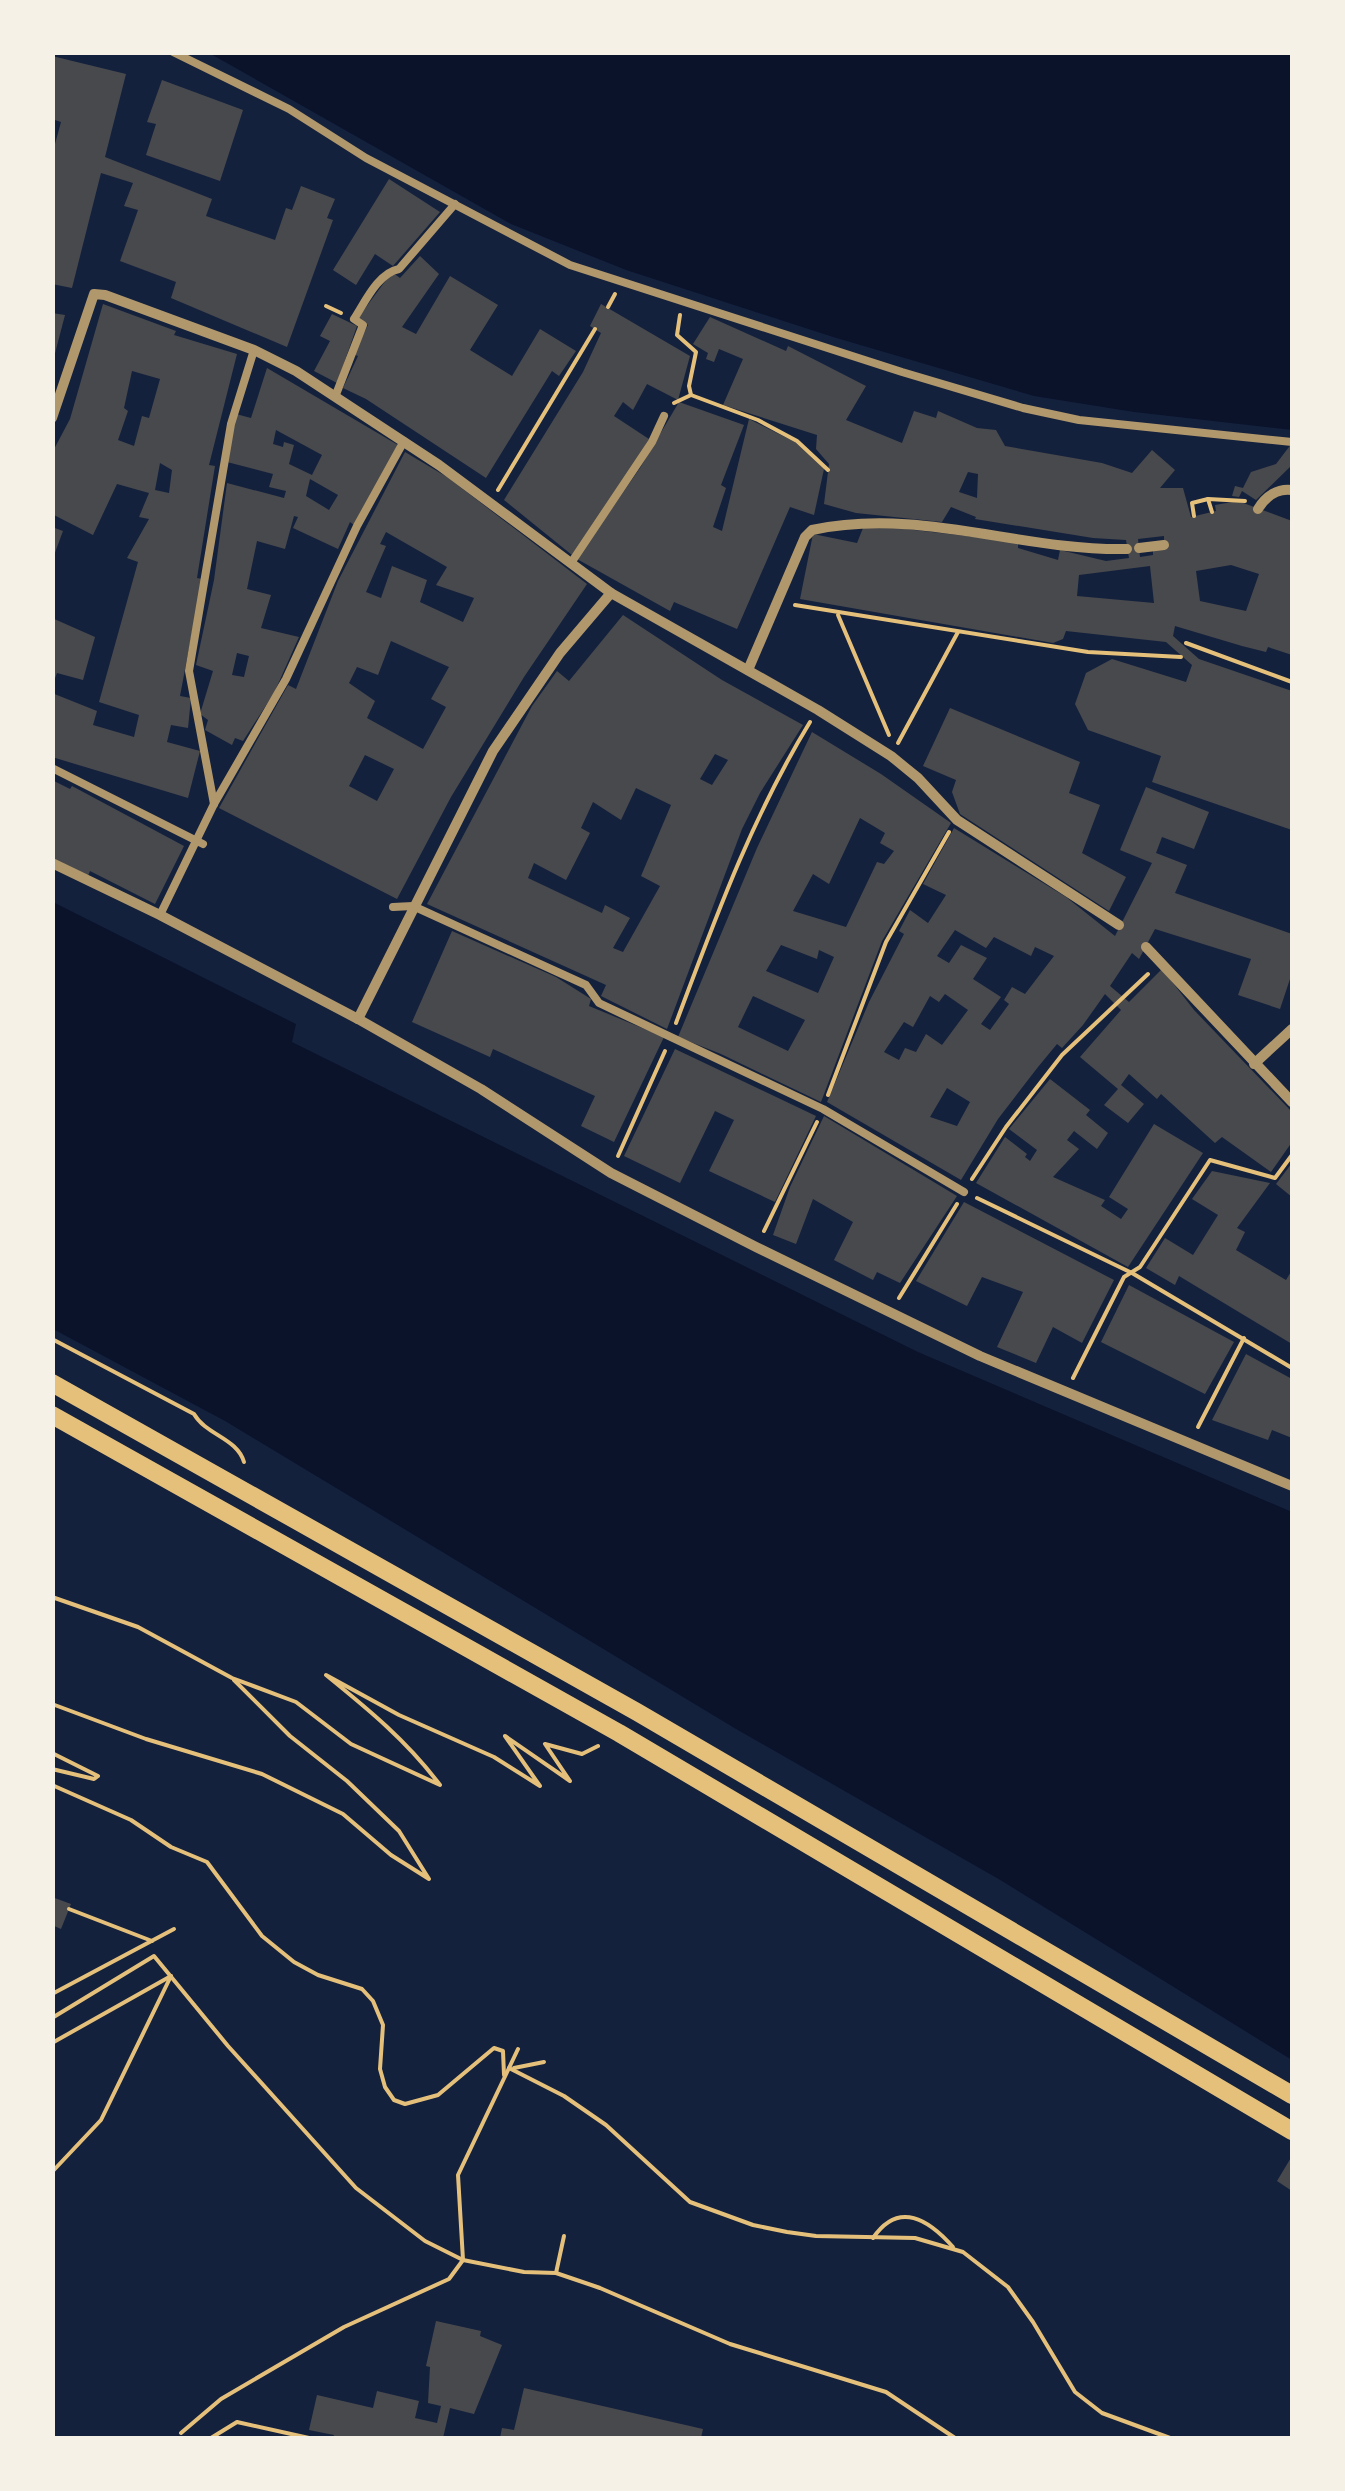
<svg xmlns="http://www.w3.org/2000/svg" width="1345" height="2491" font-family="Georgia,serif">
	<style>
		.water { fill: #0b132b }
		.building { fill: #48494c; fill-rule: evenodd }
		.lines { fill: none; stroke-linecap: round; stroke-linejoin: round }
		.path { stroke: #e5c07b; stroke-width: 4 }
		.pedestrian { stroke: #b1986c; stroke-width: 8 }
		.minor { stroke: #b1986c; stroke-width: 10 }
		.primary { stroke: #e5c07b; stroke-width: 18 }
	</style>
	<rect width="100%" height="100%" fill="#14213d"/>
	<g class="water">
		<path d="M209,53H1292V430L1134,412L1034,396L833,337L626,270L511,224Z"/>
		<path d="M53,902L296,1024L292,1042L918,1352L1292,1512V2060L1002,1881L736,1729L225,1421L53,1329Z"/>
	</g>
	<g class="building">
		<path d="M52,56L126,74L105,157L212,199L206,216L275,240L286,208L292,210L301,186L335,199L327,218L333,220L287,347L171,298L176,282L120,261L138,210L124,206L133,183L101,173L72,288L52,284V155L61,122L52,119Z"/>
		<path d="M162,80L243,110L220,181L146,155L156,124L147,122Z"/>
		<path d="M389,179L440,212L393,266L375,254L356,285L333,270Z"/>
		<path d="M420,256L439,274L402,327L416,334L450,276L498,305L470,350L512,376L540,329L576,351L559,376L552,371L486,478L366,399L343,388L358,356L353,354L368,325L358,318L392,272L400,278Z"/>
		<path d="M103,304L176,331L174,335L237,354L209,465L215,466L197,578L202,579L180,696L191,698L188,728L171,725L167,742L200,751L188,798L52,757V693L97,711L93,725L134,737L139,715L99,702L138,562L127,558L149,519L139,517L149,493L117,484L93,535L52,514V453L70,419ZM132,371L160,379L149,418L142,416L134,446L118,440L128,411L124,408ZM160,463L172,470L169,493L155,490Z"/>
		<path d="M601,304L690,356L678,400L647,384L633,410L623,402L614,416L652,441L572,555L504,500L583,372L601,333L590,326Z"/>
		<path d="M52,313L65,315L54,357H52Z"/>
		<path d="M332,314L357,326L337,383L314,371L330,341L320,336Z"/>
		<path d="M710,317L786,351L788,346L866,386L846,420L902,443L914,411L936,418L938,411L977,428L996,430L1005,446L1102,463L1132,473L1152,450L1175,470L1160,488H1183L1191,517L1216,511L1215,505L1238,501L1292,521V655L1268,647L1266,652L1242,646L1175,626L1173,636L1199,659L1292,691V830L1152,782L1161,756L1088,730L1075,704L1086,673L1112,659L1186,682L1192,665L1166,642L1066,631L1063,639L1053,643L800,599L813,534L857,543L863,528H897L1018,542V548L1058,560L1060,550L1106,561L1129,558L1126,540L1093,538L975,519L976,517L951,507L942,522L856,513L824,504L829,464L816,449L817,435L723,405L743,359L719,349L714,362L706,359L708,353L693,344ZM968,472L978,474L977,498L959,492ZM1164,536V547L1153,548V555L1140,557L1138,539ZM1231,565L1259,574L1246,611L1200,601L1196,571ZM1150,566L1154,603L1077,596L1079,575Z"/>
		<path d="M267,368L398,445L354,525L350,522L338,549L293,528L298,517L294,516L285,549L257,541L247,589L271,595L261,628L299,637L274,693L243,741L235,738L232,745L205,730L208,720L200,714L213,671L196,665L214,580L227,483L284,498L286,491L269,487L273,474L227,462L236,414L251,418ZM276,430L322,455L312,475L289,464L294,445L284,442L283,447L273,444ZM310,479L338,495L329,510L306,496ZM237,653L249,656L244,677L232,675Z"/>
		<path d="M679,402L744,425L721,485L726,488L713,527L722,531L749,419L795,442L824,469L814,515L790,507L737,629L674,602L670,611L577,559L640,468Z"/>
		<path d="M1292,443V465L1256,500L1242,491L1239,497L1232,496L1235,486L1243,488L1251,472L1276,464Z"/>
		<path d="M405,452L447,477L587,584L524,677L451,797L397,899L219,808L288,685L296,689L338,581ZM386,532L447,567L436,585L474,598L463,622L420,602L427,580L392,566L381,598L366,592L386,546L380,544ZM391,641L449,667L431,699L446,707L423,749L367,718L375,701L349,683L357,667L378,675ZM365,755L394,769L377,801L349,786Z"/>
		<path d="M52,527L63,531L53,558H52Z"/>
		<path d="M623,615L722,680L803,725L760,793L742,829L667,1029L601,996L606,985L427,904L532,706L557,671L569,681ZM715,754L728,760L712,785L700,779ZM636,788L671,805L641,876L660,886L623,952L613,948L630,918L605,905L602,913L528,878L534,863L566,880L590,833L581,828L593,802L621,820Z"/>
		<path d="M52,618L95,637L83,680L57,673L52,686Z"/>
		<path d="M950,708L1080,762L1069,793L1100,805L1082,853L1126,877L1109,911L960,814L952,792L956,780L923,766Z"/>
		<path d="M812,732L881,774L951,823L882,941L821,1102L721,1054L678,1037L757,848ZM860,818L885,833L880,843L894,851L884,864L877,862L846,927L793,911L813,874L829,884ZM781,945L817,959L819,950L834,957L818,993L766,971ZM753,996L805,1020L788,1051L738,1027Z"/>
		<path d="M52,780L70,789L72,786L184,846L155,904L90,871L88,876L52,858Z"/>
		<path d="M1146,787L1209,812L1194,849L1162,837L1156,853L1187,865L1175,893L1292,934V973L1280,1009L1238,995L1251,959L1155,929L1139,959L1132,953L1110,986L1129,1002L1162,969L1194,1010L1292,1112V1142L1271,1172L1222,1137L1215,1143L1161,1094L1157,1099L1129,1074L1121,1085L1144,1104L1128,1123L1104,1105L1118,1089L1080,1057L1121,1010L1105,994L1083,1025L1062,1048L1057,1044L1038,1067L998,1119L961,1180L827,1102L869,1002L904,934L899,931L910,910L928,923L946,895L923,884L954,828L1066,897L1115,936L1152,863L1120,850ZM955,930L986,948L994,937L1031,956L1035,947L1054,956L1025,994L1012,987L1004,1000L1009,1004L990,1030L981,1024L1001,997L973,979L987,958L961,945L949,963L937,956ZM945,994L968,1010L942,1045L926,1034L916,1052L905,1048L899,1060L884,1052L904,1022L913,1027L930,996L939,1002ZM947,1088L970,1102L957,1126L930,1117Z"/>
		<path d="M452,931L556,977L591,999L589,1006L664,1037L614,1142L581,1126L595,1096L493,1049L490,1057L412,1022Z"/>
		<path d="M675,1049L816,1116L775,1202L709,1171L734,1120L715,1111L680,1183L624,1156Z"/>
		<path d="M1050,1079L1090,1110L1086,1115L1108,1133L1097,1149L1074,1131L1067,1140L1079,1149L1053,1177L1105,1200L1101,1206L1121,1219L1128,1209L1109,1197L1154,1124L1203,1153L1128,1267L976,1183L1005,1137L1027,1154L1025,1157L1030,1161L1037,1150L1009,1129Z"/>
		<path d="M824,1116L957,1196L900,1283L877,1272L873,1280L834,1260L853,1222L813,1199L796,1244L773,1235L790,1187Z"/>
		<path d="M1292,1163V1197L1276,1184Z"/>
		<path d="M1212,1171L1270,1183L1237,1228L1245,1232L1236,1250L1286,1280L1292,1270V1344L1179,1276L1175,1285L1146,1268L1165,1238L1193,1255L1218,1215L1192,1199Z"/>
		<path d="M964,1202L1114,1280L1082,1343L1053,1327L1036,1363L997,1347L1023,1292L982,1277L967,1306L916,1281Z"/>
		<path d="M1129,1285L1234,1342L1205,1394L1101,1342Z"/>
		<path d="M1246,1354L1292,1379L1290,1390L1292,1392V1438L1272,1430L1268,1440L1212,1420Z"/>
		<path d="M52,1897L71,1904L61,1929L52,1925Z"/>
		<path d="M1292,2156V2191L1277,2181Z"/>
		<path d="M436,2321L481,2331L480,2336L502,2345L474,2414L450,2408L443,2438H333L334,2435L309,2430L317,2395L373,2408L377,2391L419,2401L415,2418L437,2423L441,2406L428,2403L430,2367L426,2366Z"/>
		<path d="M524,2388L703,2429L701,2438H500L502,2428L514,2430Z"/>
	</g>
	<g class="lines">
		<g class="path">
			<path d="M326,306L341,313"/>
			<path d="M608,307L615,294"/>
			<path d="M680,315L677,335L696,352L689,386L691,395L758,420L797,441L828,470"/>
			<path d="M674,403L691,395"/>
			<path d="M498,490L595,329"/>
			<path d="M1208,499L1212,512"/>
			<path d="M1194,516L1192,503L1208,499L1245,501"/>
			<path d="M795,605L1088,652L1181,657"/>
			<path d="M838,615L889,735"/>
			<path d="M1186,643L1292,682"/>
			<path d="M898,743L958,632"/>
			<path d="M676,1023C715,919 752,817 810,722"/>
			<path d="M828,1095L886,942L949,832"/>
			<path d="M618,1156L665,1051"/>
			<path d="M972,1179L1006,1127L1062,1055L1148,974"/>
			<path d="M977,1198L1132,1273L1292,1368"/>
			<path d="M764,1231L817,1122"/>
			<path d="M899,1298L957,1204"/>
			<path d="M52,1339L194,1414C206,1435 237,1438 244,1462"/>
			<path d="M1073,1378L1124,1277L1140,1267L1210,1160L1275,1178L1292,1155"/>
			<path d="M1198,1427L1244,1338"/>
			<path d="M52,1597L138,1627L232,1678L296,1702L351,1744L440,1785C407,1741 368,1709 326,1675L399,1715L494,1757L540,1786L505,1736L570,1781L545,1744L582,1754L598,1746"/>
			<path d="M52,1704L146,1739L262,1774L343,1814L391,1855L429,1879L399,1831L347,1781L290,1736L234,1680"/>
			<path d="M52,1753L98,1776L94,1779L52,1769"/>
			<path d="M52,1785L131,1820L171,1847L207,1862L262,1936L294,1962L318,1975L362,1989L373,2001L383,2025L380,2069L385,2087L394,2100L405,2104L438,2095L494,2048L503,2051L504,2075"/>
			<path d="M69,1909L152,1941"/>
			<path d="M52,1994L174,1929"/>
			<path d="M52,2018L154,1956L228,2046L356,2188L425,2241L463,2260L524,2272L556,2273L600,2288L730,2344L886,2392L955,2438"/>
			<path d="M52,2043L171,1976"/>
			<path d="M509,2068L518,2049"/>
			<path d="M514,2068L544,2062"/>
			<path d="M52,2172L101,2120L171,1976"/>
			<path d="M873,2238C899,2200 929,2220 953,2247"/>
			<path d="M556,2273L564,2236"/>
			<path d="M181,2433L221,2399L344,2327L449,2279L463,2260L458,2175L509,2068L564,2096L606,2125L690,2202L753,2225L787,2232L816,2236L915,2238L963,2252L1008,2287L1033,2322L1075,2392L1102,2413L1170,2438"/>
			<path d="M211,2438L237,2422L309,2438"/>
			<path d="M1237,2438H1245"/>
		</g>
		<g class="pedestrian">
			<path d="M173,52L289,109L366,158L570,265L902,372L1023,408L1079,420L1292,442"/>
			<path d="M335,397L363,325L354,319C365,302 378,273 399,269L455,204"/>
			<path d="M571,563L652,442L664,416"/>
			<path d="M52,768L203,844"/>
			<path d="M214,804L189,671L231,424L254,350"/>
			<path d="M393,907L413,906L586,985L599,1003L823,1109L964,1192"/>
			<path d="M160,915L214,804L286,679L357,526L404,441"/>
		</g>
		<g class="minor">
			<path d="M52,418L94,294L105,295L254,350L296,371L439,465L611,593L818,710L891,756L918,778L957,820L1119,925"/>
			<path d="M1258,509C1266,496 1278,488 1292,490"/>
			<path d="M1139,548L1164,545"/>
			<path d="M748,670L805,537L812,530C921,507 1019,551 1127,549"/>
			<path d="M52,863L160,915L358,1019L481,1089L611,1173L756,1247L980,1356L1292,1486"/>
			<path d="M1146,947L1292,1102"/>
			<path d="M358,1019L493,751L560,653L611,593"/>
			<path d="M1254,1064L1292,1029"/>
		</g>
		<g class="primary">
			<path d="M52,1383L637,1712L1292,2095"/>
			<path d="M52,1415L619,1733L1292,2131"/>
		</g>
	</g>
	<rect width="1345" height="2491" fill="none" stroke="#f6f1e7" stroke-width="110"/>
</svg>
